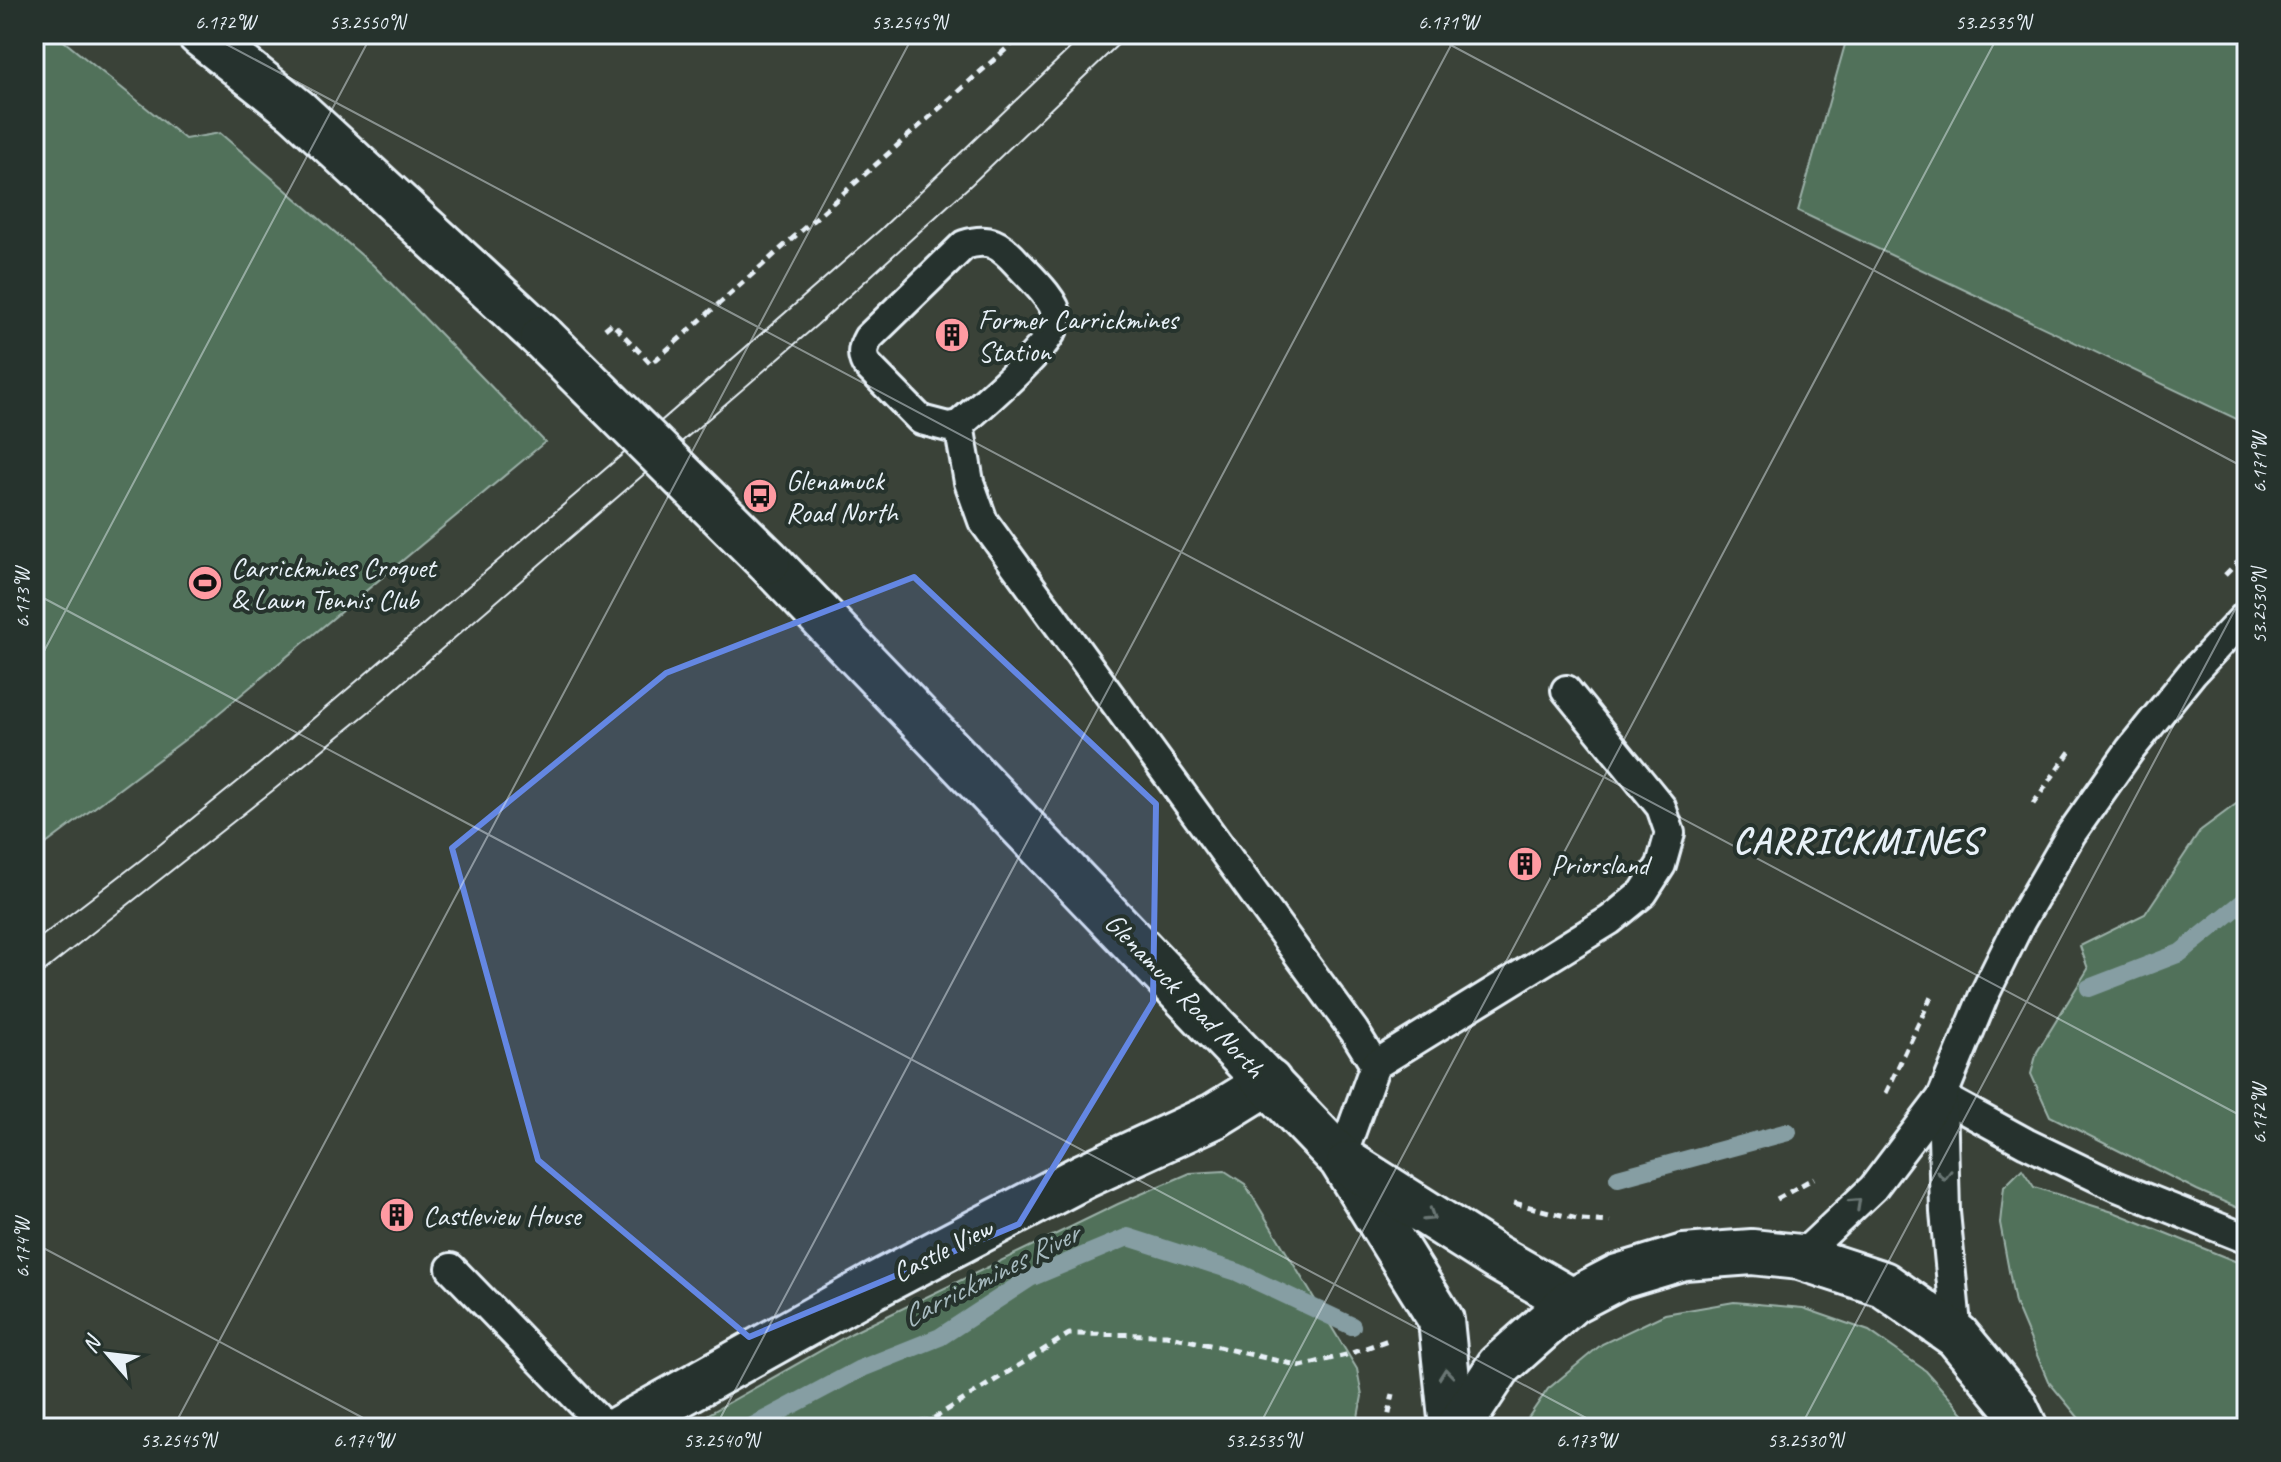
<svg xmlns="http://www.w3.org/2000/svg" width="2281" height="1462" font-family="Caveat,sans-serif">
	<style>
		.green { fill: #51715a; stroke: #9cb1a9; stroke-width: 2 }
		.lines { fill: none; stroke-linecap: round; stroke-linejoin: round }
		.stream { stroke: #869ea3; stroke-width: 18 }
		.service-casing { stroke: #e8f1f8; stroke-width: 34 }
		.minor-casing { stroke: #e8f1f8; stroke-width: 50 }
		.secondary-casing { stroke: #e8f1f8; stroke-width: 50 }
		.path { stroke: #e8f1f8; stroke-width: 5; stroke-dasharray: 8 6; stroke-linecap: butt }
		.service { stroke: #26332d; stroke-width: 28 }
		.minor { stroke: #26332d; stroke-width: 44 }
		.secondary { stroke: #26332d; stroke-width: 44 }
		.tram { stroke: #e8f1f8; stroke-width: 2 }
		.secondary-bridge-casing { stroke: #e8f1f8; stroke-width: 50; stroke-linecap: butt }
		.secondary-bridge { stroke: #26332d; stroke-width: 44 }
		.oneway { stroke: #6a7674 }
		.marked { fill: #6487e3; fill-opacity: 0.2; stroke: #6487e3; stroke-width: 6; stroke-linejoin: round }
		.ticks { fill: none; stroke: #e8f1f8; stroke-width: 2; stroke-opacity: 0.45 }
		.labels { text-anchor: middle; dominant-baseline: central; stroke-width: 8; stroke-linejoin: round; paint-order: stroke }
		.poi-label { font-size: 28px; fill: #e8f1f8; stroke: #26332d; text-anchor: start }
		.street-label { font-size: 28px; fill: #e8f1f8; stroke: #26332d }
		.water-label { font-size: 30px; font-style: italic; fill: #a6babf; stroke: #26332d }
		.district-label { font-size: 36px; font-weight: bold; letter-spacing: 2px; fill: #e8f1f8; stroke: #26332d }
		.neatline { fill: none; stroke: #e8f1f8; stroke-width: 3 }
		.ticks-label { font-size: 20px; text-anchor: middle; fill: #e8f1f8 }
	</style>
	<rect width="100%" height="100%" fill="#3a4238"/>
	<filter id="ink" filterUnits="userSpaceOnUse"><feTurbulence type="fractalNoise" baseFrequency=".0125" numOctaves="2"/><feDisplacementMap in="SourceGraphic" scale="16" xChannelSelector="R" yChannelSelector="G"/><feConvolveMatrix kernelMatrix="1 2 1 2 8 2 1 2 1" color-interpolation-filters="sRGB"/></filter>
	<g filter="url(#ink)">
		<g class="green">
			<path d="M34,34H55L185,139L220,133L373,265L545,442L207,723L34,853Z"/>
			<path d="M1848,34H2247V424L1798,211Z"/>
			<path d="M2247,796V1212L2197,1190L2050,1116L2031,1074L2037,1052L2088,969L2080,946L2145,914L2201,830Z"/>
			<path d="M2022,1169L2034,1187L2116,1213L2247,1266V1428H2087L2048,1381L2015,1303L2000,1223L2004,1187Z"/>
			<path d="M1225,1171L1245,1184L1357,1369L1362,1396L1356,1428H684L852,1333L1118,1204L1190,1173Z"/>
			<path d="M1734,1302L1803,1308L1869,1331L1926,1371L1969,1420L1973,1428H1521L1548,1389L1602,1344L1665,1314Z"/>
		</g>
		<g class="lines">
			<g class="stream">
				<path d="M2089,988L2180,953L2247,899"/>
				<path d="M1618,1178L1788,1132"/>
				<path d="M749,1428L860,1369L940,1337L1030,1278L1128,1237L1237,1272L1352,1326"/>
			</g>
			<g class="service-casing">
				<g id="service">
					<path d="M959,425L948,427L921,420L866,364C861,354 863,347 868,338L964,245C989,237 1000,244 1017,263C1028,275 1056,300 1057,317C1057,342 980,406 959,425L969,482L983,521L1354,1031L1375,1065L1341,1159"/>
					<path d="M1375,1065L1610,920L1643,893L1661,865L1670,833L1661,807L1566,690"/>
					<path d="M1942,1097L2026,1143L2115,1186L2247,1239"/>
					<path d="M1942,1097L1945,1212L1957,1336"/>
					<path d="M1800,1257L1873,1188L1942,1097L1984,995L2020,922L2071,834L2130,750L2192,673L2247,614"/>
					<path d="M451,1268L606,1428"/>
				</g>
			</g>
			<g class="minor-casing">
				<path id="minor" d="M620,1428L872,1287L1084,1176L1214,1116L1269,1082"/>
			</g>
			<g class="secondary-casing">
				<g id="secondary">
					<path d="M200,34L296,110L543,338"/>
					<path d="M768,561L1341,1159L1441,1320L1452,1428"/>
					<path d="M1349,1164L1497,1258L1572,1301"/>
					<path d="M1458,1428L1499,1366L1572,1301L1618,1277L1684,1257L1752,1252L1800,1257L1883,1284L1957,1336L2014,1405L2025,1428"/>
				</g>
			</g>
			<g class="path">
				<path d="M605,329L612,323L651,364L1023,34"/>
				<path d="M2225,575L2247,553"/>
				<path d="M2033,804L2071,750"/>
				<path d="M1886,1093L1933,993"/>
				<path d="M1777,1199L1814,1178"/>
				<path d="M1514,1203L1581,1220L1610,1222"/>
				<path d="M893,1428L931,1420L1069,1334L1166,1335L1301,1366L1346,1355L1391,1339"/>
				<path d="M1386,1428L1393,1394"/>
			</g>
			<use href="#service" class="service"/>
			<use href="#minor" class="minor"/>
			<use href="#secondary" class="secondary"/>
			<g class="tram">
				<path d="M34,942L142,859L262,762L637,442L880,230L1085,34"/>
				<path d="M34,979L276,788L371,710L817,325L972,184L1129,34"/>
			</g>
			<g class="secondary-bridge-casing">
				<path id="secondary-bridge" d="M543,338L768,561"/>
			</g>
			<use href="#secondary-bridge" class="secondary-bridge"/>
		</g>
		<defs><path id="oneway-chevron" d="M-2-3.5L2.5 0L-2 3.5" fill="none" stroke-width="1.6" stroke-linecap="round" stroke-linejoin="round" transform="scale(2)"/></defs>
		<g class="oneway">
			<use href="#oneway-chevron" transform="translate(1944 1175) rotate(89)"/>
			<use href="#oneway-chevron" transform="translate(1856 1203) rotate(-43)"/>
			<use href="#oneway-chevron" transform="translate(1430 1216) rotate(32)"/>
			<use href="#oneway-chevron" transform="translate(1446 1374) rotate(-96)"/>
		</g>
	</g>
	<path class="marked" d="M914,577L1156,804L1153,1002L1019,1224L749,1337L538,1160L452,848L666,673Z"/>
	<path class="ticks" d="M207,34L2247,1119M1430,34L2247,469M34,593L1605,1428M34,670L372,34M34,1243L382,1428M173,1428L914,34M715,1428L1457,34M1258,1428L1999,34M1800,1428L2247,587"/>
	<defs>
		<g id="building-disc" transform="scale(1.8)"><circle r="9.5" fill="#ff9aa2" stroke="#26332d"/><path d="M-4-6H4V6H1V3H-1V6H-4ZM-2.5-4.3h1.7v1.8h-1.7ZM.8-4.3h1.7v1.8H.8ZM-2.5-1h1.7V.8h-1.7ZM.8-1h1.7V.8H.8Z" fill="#111"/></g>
		<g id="bus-disc" transform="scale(1.8)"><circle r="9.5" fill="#ff9aa2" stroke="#26332d"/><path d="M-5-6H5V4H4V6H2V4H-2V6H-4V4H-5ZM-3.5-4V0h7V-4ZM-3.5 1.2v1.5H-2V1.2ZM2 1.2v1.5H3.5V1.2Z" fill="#111"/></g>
		<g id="stadium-disc" transform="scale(1.8)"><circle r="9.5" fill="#ff9aa2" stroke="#26332d"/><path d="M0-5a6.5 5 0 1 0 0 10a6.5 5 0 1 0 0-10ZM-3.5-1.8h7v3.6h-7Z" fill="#111"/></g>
	</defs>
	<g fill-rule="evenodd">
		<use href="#building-disc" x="952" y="335"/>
		<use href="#bus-disc" x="760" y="496"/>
		<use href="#stadium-disc" x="205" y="583"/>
		<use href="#building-disc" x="1525" y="864"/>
		<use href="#building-disc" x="397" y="1215"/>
	</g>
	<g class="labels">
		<g class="poi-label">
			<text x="978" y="319">Former Carrickmines<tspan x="978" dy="32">Station</tspan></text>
			<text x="786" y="480">Glenamuck<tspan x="786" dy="32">Road North</tspan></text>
			<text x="231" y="567">Carrickmines Croquet<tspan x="231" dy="32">&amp; Lawn Tennis Club</tspan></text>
			<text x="1551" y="864">Priorsland</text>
			<text x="423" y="1215">Castleview House</text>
		</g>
		<g class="street-label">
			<text transform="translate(1185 995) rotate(46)">Glenamuck Road North</text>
			<text transform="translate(942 1250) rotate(-27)">Castle View</text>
		</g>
		<g class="water-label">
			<text transform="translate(990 1275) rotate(-27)">Carrickmines River</text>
		</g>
		<g class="district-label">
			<text x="1857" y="841">CARRICKMINES</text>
		</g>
	</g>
	<rect width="2281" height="1462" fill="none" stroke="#26332d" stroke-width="88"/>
	<g transform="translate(108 1354) rotate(298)" stroke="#26332d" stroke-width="6" paint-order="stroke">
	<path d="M0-6L14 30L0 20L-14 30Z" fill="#e8f1f8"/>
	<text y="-12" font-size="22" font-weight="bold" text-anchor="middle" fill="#e8f1f8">N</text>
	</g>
	<rect x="44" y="44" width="2193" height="1374" class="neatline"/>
	<g class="ticks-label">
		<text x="225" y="29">6.172°W</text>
		<text x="367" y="29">53.2550°N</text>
		<text x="909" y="29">53.2545°N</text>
		<text x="1448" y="29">6.171°W</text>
		<text x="1993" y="29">53.2535°N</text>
		<text transform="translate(2259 463) rotate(-90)" y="7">6.171°W</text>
		<text transform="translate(22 598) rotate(-90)" y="7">6.173°W</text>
		<text transform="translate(2259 606) rotate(-90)" y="7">53.2530°N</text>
		<text transform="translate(2259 1114) rotate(-90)" y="7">6.172°W</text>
		<text transform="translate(22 1248) rotate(-90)" y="7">6.174°W</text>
		<text x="178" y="1447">53.2545°N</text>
		<text x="363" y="1447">6.174°W</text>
		<text x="721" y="1447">53.2540°N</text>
		<text x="1263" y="1447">53.2535°N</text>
		<text x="1586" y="1447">6.173°W</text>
		<text x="1805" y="1447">53.2530°N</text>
	</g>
</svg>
